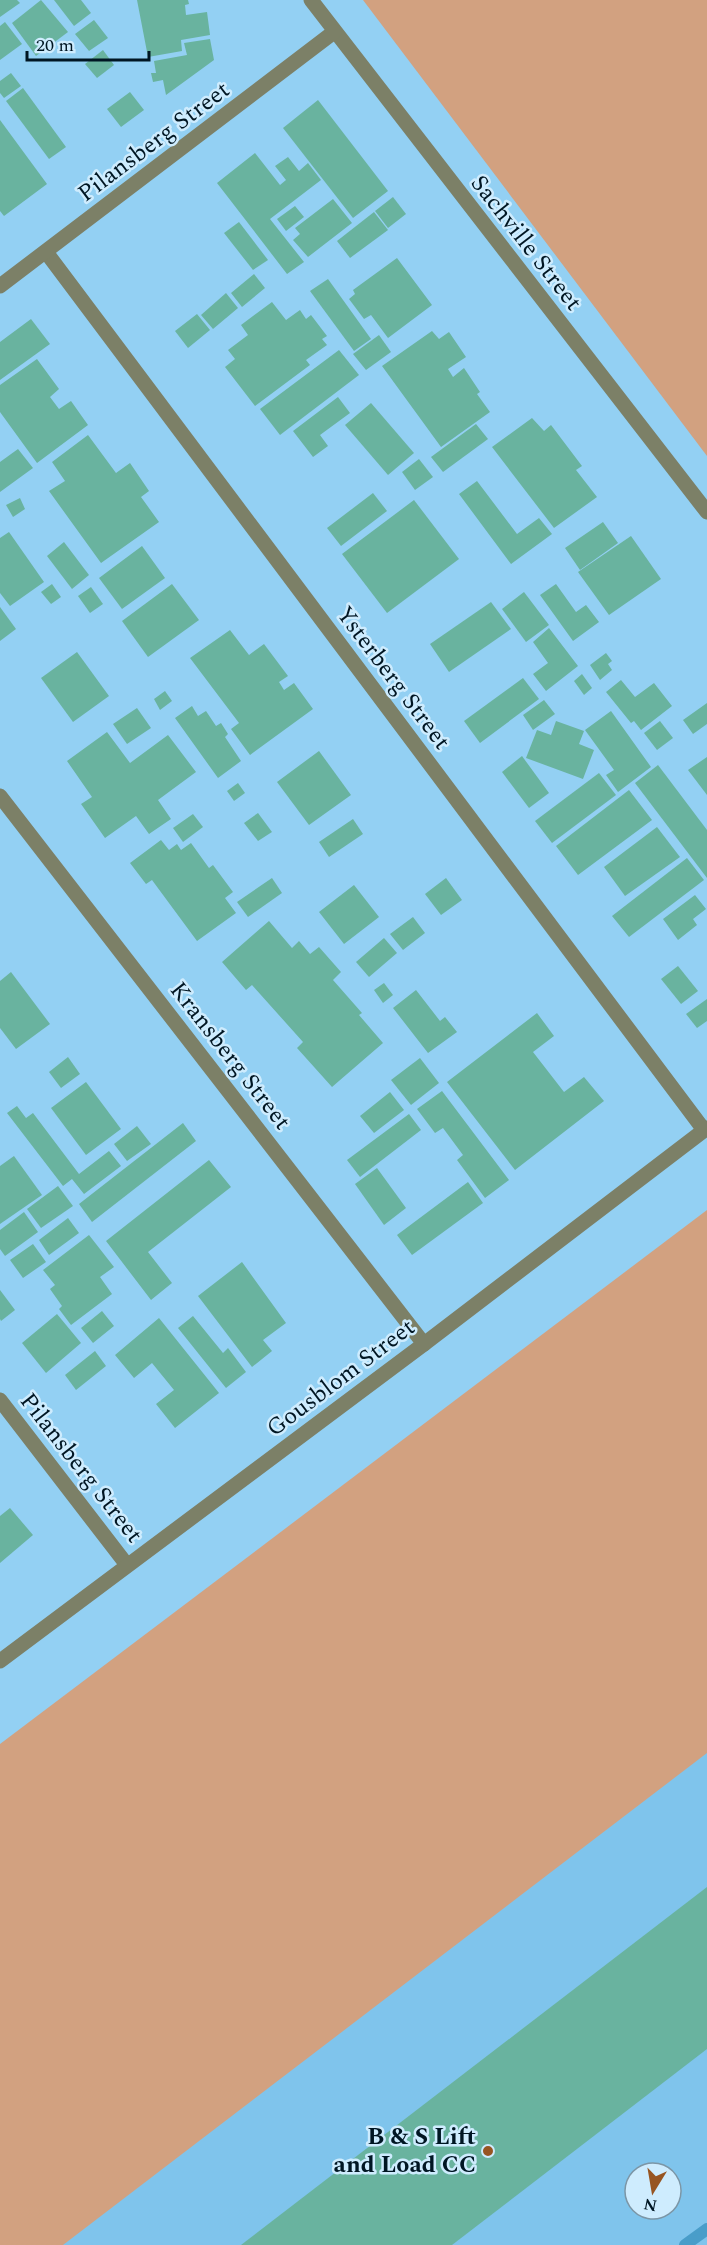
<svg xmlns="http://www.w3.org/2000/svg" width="707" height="2245" font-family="Spectral,serif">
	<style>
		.built { fill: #7fc4ec; fill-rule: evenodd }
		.green { fill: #d2a180 }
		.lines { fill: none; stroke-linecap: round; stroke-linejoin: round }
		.stream { stroke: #499dc9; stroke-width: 12 }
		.building { fill: #69b39f }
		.minor { stroke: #7c8067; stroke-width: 15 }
		.poi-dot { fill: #975522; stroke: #ceecfe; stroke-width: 2 }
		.labels { text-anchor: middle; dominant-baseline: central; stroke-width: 5; stroke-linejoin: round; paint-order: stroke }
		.street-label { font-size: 24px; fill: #001623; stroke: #ceecfe }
		.poi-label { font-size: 24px; font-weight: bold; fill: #001623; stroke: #ceecfe; text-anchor: end }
	</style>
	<rect width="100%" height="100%" fill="#93d0f3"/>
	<path class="built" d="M707,1737V2245H31ZM635,2173H671V2209H635Z"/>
	<g class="green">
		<path d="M363,0H707V456Z"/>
		<path d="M707,1210V1753L63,2245H0V1744Z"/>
	</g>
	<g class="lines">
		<path class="stream" d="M685,2245L707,2229"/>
	</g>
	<g class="building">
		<path d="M0,0H17L20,3L0,17Z"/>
		<path d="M41,0L68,32L36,56L12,23Z"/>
		<path d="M54,0H81L91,13L74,26Z"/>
		<path d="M137,0H188L189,4L185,5L186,15L207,12L210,35L181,40L182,51L148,57Z"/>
		<path d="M94,20L108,38L89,51L75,34Z"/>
		<path d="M5,22L22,44L0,60V26Z"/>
		<path d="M210,39L214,60L166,95L163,80L153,82L151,73H156L154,61L187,55L184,43Z"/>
		<path d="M103,50L114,65L97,78L85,64Z"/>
		<path d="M11,73L21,86L4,98L0,93V81Z"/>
		<path d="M23,88L66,147L49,159L6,101Z"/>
		<path d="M130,92L144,110L121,127L107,109Z"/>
		<path d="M318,100L388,191L353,218L283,128Z"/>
		<path d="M0,120L47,184L4,216L0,211Z"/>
		<path d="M255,153L280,185L286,180L275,166L288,157L299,171L308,163L321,180L270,219L304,262L287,274L264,244L269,240L264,244L217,183Z"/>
		<path d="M393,197L406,214L388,228L375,211Z"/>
		<path d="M333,199L352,223L308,257L293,240L300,234L295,228Z"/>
		<path d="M295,206L304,217L286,231L277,219Z"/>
		<path d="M374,212L388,230L350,258L337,241Z"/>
		<path d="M239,222L268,260L253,270L224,233Z"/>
		<path d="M397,258L432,305L388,338L371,315L364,319L349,299L355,294L353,290Z"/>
		<path d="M254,274L265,288L242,307L231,293Z"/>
		<path d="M328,279L371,339L354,351L310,291Z"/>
		<path d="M226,293L238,308L213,329L201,315Z"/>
		<path d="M272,302L286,320L300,310L306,319L311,315L327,336L322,339L327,345L306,360L310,365L255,406L225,367L235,359L228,350L248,335L241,325Z"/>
		<path d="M197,314L210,330L188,348L175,331Z"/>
		<path d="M31,319L50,344L0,380V342Z"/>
		<path d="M432,331L439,339L449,332L466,357L448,369L453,377L464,368L480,392L477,394L490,412L441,447L382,366Z"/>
		<path d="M379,335L391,352L366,370L353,354Z"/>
		<path d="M339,350L359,375L280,435L260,409Z"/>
		<path d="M37,359L59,389L50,397L59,409L71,401L88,425L37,463L0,412V385Z"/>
		<path d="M338,397L350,413L320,435L328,446L313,457L293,431Z"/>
		<path d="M371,403L414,453L388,475L345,425Z"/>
		<path d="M532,418L544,431L551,425L582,466L576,470L597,497L554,528L492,447Z"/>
		<path d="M476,424L488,439L443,472L431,457Z"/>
		<path d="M88,435L116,473L130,463L149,491L141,497L159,522L101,563L49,491L65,481L52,462Z"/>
		<path d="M18,449L33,468L0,492V462Z"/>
		<path d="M419,459L433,477L415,490L402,472Z"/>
		<path d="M477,481L517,534L539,518L552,534L511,564L459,494Z"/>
		<path d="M373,493L387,511L341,546L327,528Z"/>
		<path d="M20,498L25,509L13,517L6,505Z"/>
		<path d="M414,500L459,559L387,613L342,554Z"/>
		<path d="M603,522L618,543L580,570L565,548Z"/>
		<path d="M9,532L44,582L10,606L0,593V538Z"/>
		<path d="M631,536L661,579L609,615L578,572Z"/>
		<path d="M64,542L89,575L72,589L47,556Z"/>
		<path d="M142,546L165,578L122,609L99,578Z"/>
		<path d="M52,584L61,597L51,604L41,592Z"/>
		<path d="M172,584L199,620L148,657L122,621Z"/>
		<path d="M556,584L576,612L586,605L599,622L573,641L540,595Z"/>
		<path d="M91,587L103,604L90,613L78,596Z"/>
		<path d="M524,592L549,625L526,642L502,609Z"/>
		<path d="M491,602L511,629L449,672L430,644Z"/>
		<path d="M0,607L16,629L0,641Z"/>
		<path d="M549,628L578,666L546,691L533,674L548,663L533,642Z"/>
		<path d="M230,630L249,655L264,644L288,676L279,682L284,690L294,683L313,709L250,755L231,729L239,723L190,658Z"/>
		<path d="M77,652L109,696L73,722L41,678Z"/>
		<path d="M606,653L612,661L608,664L612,670L600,680L590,665Z"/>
		<path d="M582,674L592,688L584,695L574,681Z"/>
		<path d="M523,678L539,699L480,743L464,721Z"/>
		<path d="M621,680L635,697L654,683L672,706L641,730L634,721L631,723L606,692Z"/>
		<path d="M165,691L172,701L160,710L154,699Z"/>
		<path d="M544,700L555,714L533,730L523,715Z"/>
		<path d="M707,703V724L693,734L683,720Z"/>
		<path d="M192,706L198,716L206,711L216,726L221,723L228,734L225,737L241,761L218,778L175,718Z"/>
		<path d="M137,708L151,728L127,744L113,724Z"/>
		<path d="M611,711L651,767L618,792L606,775L614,770L585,730Z"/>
		<path d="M556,721L584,731L579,744L594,750L583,779L526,758L537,730L551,735Z"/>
		<path d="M660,721L673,738L657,750L644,733Z"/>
		<path d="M107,732L130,763L168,735L196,772L158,800L171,819L149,834L136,816L105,838L81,804L92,797L67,761Z"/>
		<path d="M319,751L351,795L309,825L277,782Z"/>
		<path d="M522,756L549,793L529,808L502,772Z"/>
		<path d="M707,757V795L688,770Z"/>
		<path d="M658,765L707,830V878L635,783Z"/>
		<path d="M599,773L616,795L552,843L535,821Z"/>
		<path d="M238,783L245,793L234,801L227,791Z"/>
		<path d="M629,790L652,820L578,875L556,846Z"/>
		<path d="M258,813L272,832L258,841L244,823Z"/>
		<path d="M193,814L203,827L183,842L173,828Z"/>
		<path d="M353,819L363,834L329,857L319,842Z"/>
		<path d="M657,827L680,857L625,896L604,867Z"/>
		<path d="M161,840L169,850L177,844L181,850L191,843L209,868L213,865L233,892L225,898L236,913L197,941L152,880L146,884L130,863Z"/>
		<path d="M687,858L704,880L629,937L612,916Z"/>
		<path d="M272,878L282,893L248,917L237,902Z"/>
		<path d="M446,878L462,900L441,915L425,894Z"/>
		<path d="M354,885L379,917L344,944L319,912Z"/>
		<path d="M695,895L706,909L693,919L697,925L678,940L663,919Z"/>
		<path d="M413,917L425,933L403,950L390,934Z"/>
		<path d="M269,921L292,948L299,941L310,954L319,947L341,972L333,980L362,1013L359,1015L383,1043L332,1087L297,1048L303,1042L252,985L246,990L222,962Z"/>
		<path d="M384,938L397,953L369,977L356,962Z"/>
		<path d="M678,966L698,991L681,1004L661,979Z"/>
		<path d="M11,972L50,1024L16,1049L0,1028V981Z"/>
		<path d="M384,983L393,995L383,1003L374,990Z"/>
		<path d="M416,990L440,1021L445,1017L457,1032L428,1053L393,1008Z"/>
		<path d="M707,999V1021L697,1028L686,1014Z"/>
		<path d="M537,1013L554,1036L533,1052L564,1092L584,1077L604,1101L515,1170L447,1082Z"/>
		<path d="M68,1057L80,1074L61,1088L49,1072Z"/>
		<path d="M420,1058L439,1083L411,1105L391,1080Z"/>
		<path d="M86,1082L121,1129L86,1155L51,1108Z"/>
		<path d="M442,1091L509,1180L485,1198L457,1160L463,1155L443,1128L435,1133L417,1109Z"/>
		<path d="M390,1092L404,1110L374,1133L360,1116Z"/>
		<path d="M17,1106L26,1118L33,1113L79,1174L109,1151L121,1166L84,1194L72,1179L63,1186L7,1113Z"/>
		<path d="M409,1114L421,1130L360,1177L347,1160Z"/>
		<path d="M183,1123L196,1141L92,1222L79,1204Z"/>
		<path d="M137,1126L151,1144L127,1161L114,1144Z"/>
		<path d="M14,1156L42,1195L0,1224V1166Z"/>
		<path d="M209,1160L231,1187L148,1252L172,1283L151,1300L106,1241Z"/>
		<path d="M377,1168L406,1208L384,1225L355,1184Z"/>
		<path d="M468,1182L483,1203L412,1255L397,1235Z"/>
		<path d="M58,1186L73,1206L41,1228L27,1209Z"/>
		<path d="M24,1212L38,1232L5,1256L0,1249V1230Z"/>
		<path d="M68,1218L79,1233L49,1255L39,1240Z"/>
		<path d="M89,1235L114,1267L100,1277L112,1294L71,1325L59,1309L62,1306L50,1289L55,1285L43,1270Z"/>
		<path d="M33,1244L46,1262L23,1278L10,1260Z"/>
		<path d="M242,1262L286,1323L263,1340L272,1351L252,1367L198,1296Z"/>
		<path d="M0,1290L15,1310L1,1321L0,1319Z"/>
		<path d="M102,1311L114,1326L93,1343L81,1328Z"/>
		<path d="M57,1314L81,1343L46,1373L22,1343Z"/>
		<path d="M193,1316L223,1353L228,1348L246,1372L226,1388L178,1328Z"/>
		<path d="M159,1318L219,1393L175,1428L156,1404L174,1390L152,1363L134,1378L115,1355Z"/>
		<path d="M95,1351L106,1366L76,1390L65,1375Z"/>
		<path d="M10,1508L33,1535L0,1563V1516Z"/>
		<path d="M707,1887V2049L452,2245H241Z"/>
	</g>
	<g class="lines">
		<g class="minor">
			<path d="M311,0L707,512"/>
			<path d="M46,252L704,1130"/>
			<path d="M0,286L334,32"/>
			<path d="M0,796L424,1344"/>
			<path d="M0,1400L127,1565"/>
			<path d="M0,1661L424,1344L707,1128"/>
		</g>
	</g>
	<circle class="poi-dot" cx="488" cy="2151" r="6"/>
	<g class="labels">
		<g class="street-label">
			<text transform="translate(154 142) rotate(-37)">Pilansberg Street</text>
			<text transform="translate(526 243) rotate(52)">Sachville Street</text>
			<text transform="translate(393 678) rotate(53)">Ysterberg Street</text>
			<text transform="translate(230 1056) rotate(52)">Kransberg Street</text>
			<text transform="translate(341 1378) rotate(-37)">Gousblom Street</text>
			<text transform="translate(81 1468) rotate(52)">Pilansberg Street</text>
		</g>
		<g class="poi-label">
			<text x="476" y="2137">B &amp; S Lift<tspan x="476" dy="28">and Load CC</tspan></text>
		</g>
	</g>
	<g transform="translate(653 2191) rotate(191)"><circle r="28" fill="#ceecfe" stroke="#7c96a6" stroke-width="1.5"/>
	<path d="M0-4.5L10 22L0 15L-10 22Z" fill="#975522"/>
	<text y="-9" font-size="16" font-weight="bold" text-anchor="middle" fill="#001623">N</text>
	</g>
	<path d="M27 51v9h122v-9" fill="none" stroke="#001623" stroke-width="3"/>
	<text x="36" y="51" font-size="18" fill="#001623" stroke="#ceecfe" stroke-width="4.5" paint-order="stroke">20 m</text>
</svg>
